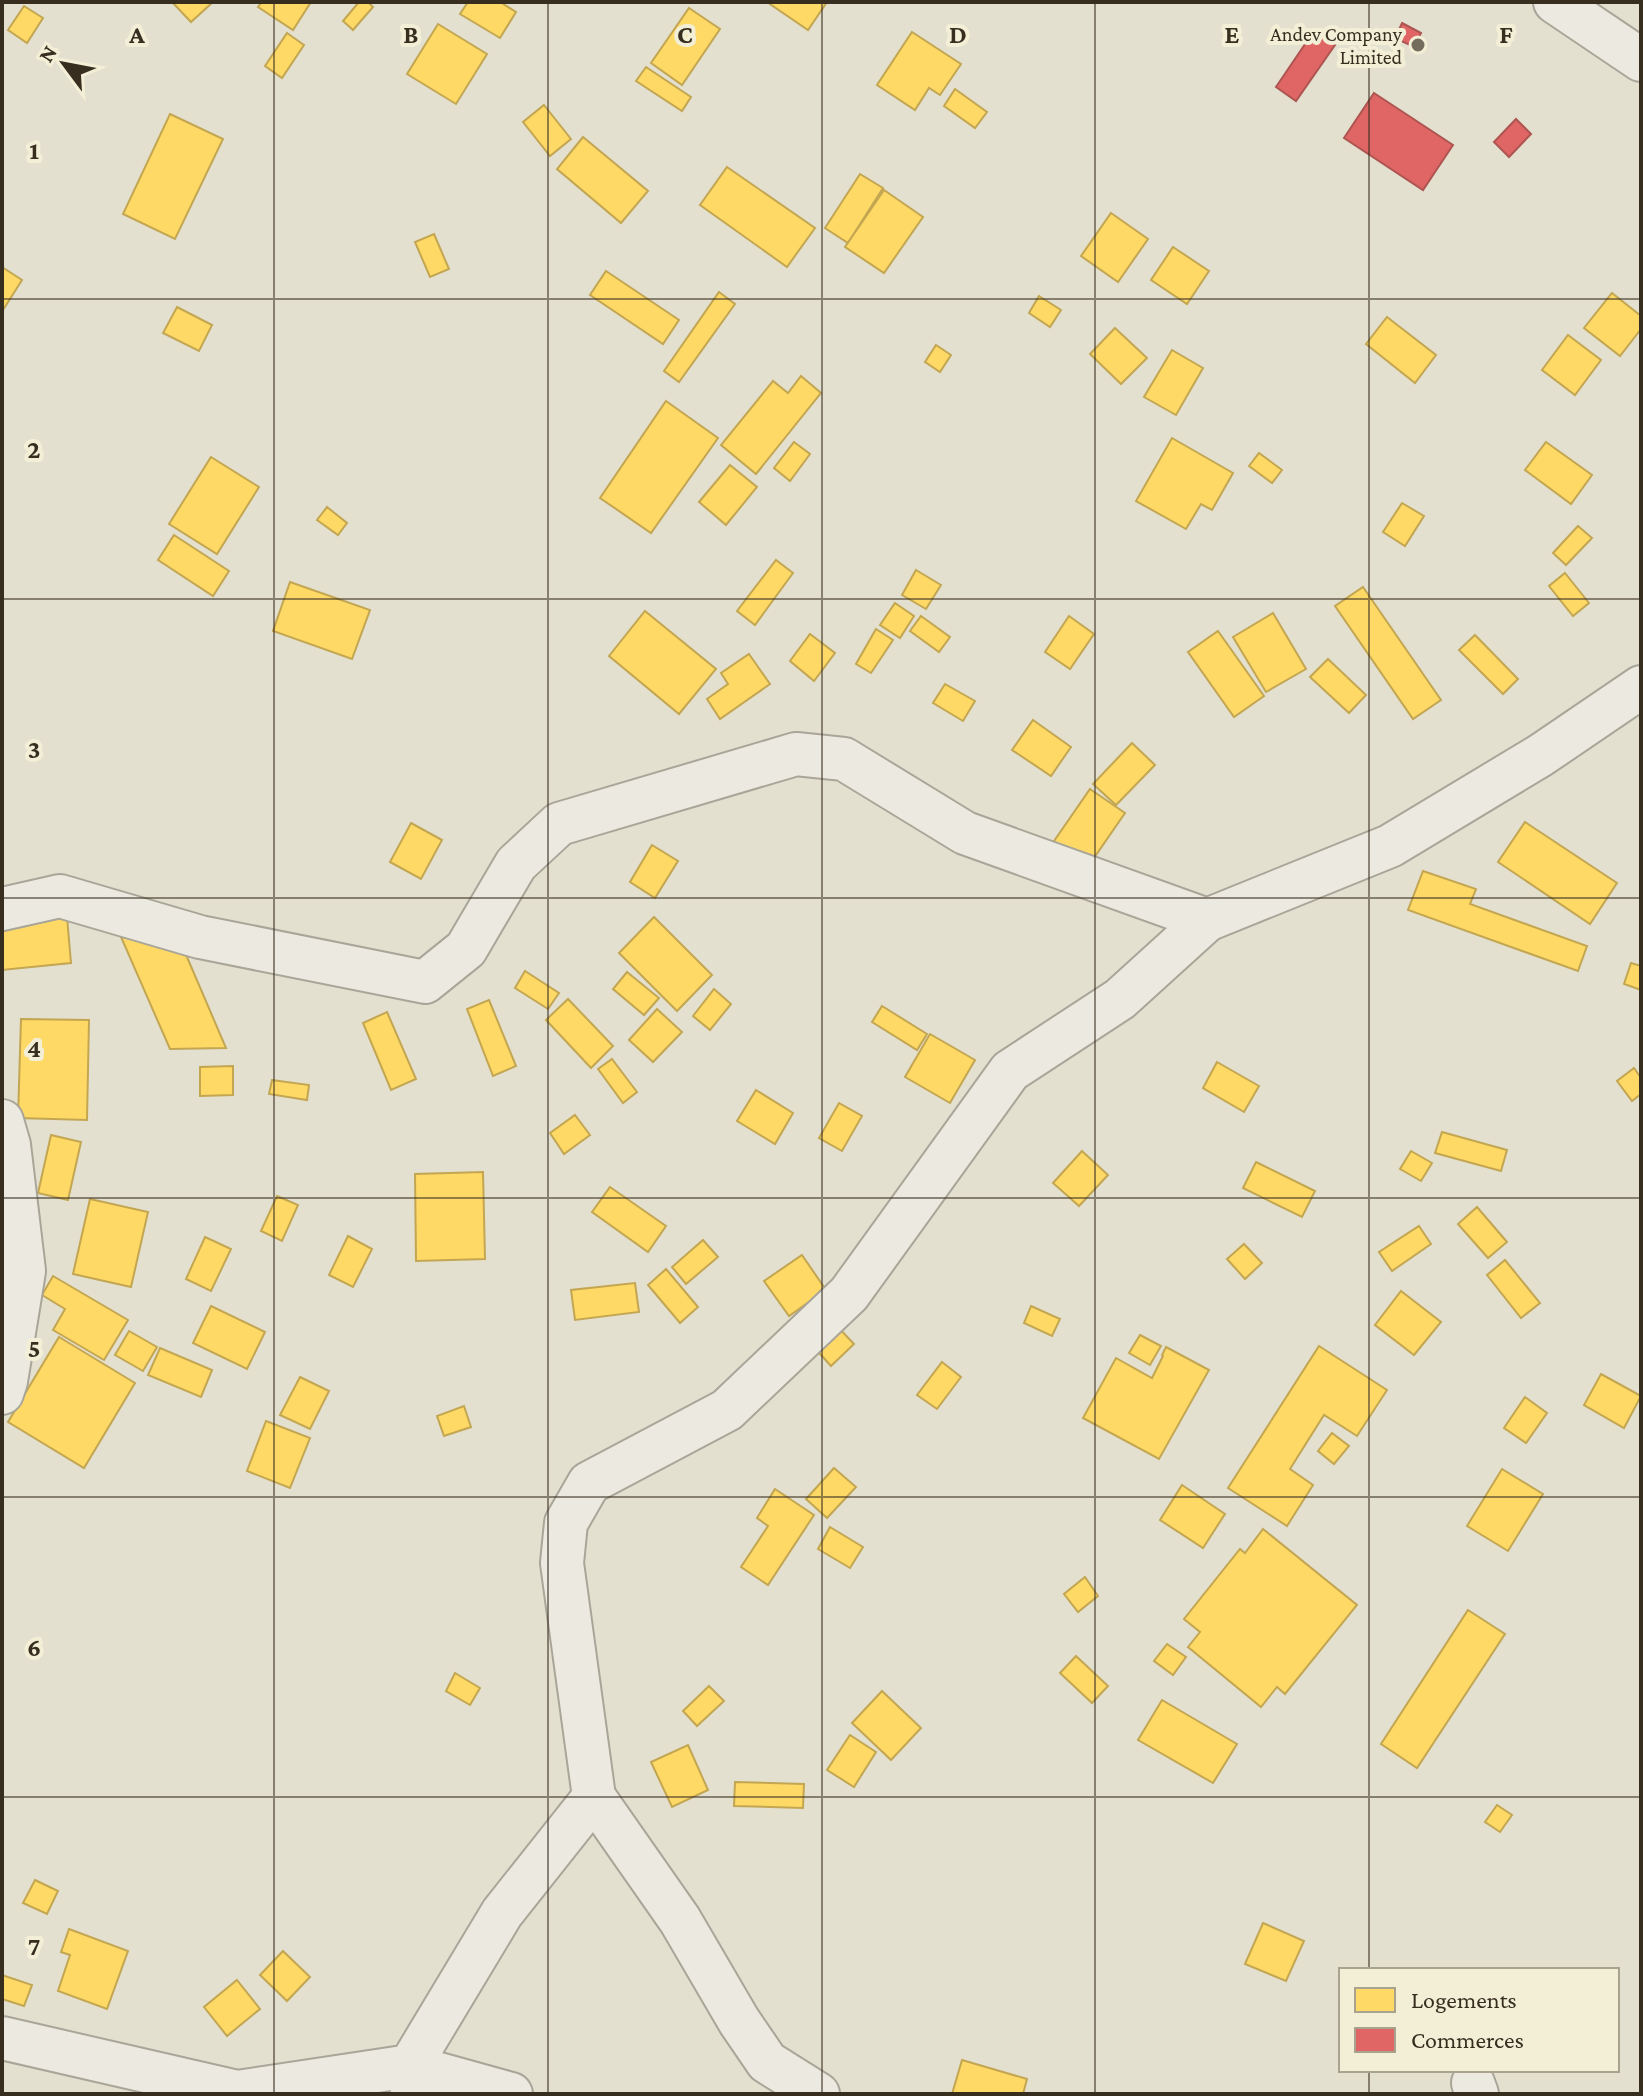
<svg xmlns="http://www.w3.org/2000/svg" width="1643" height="2096" font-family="'Crimson Pro',serif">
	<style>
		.homes { fill: #ffd966; stroke: #c3a651; stroke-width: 2 }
		.shops { fill: #e06666; stroke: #ae5551; stroke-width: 2 }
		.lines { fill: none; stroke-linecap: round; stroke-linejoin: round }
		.minor-casing { stroke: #a9a598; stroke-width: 46 }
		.minor { stroke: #eceae0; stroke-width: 42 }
		.grid { fill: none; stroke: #382e20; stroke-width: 2; stroke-opacity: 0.55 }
		.poi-dot { fill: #746c5d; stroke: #f3efd7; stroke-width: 3 }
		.labels { text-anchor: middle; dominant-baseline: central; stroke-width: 8; stroke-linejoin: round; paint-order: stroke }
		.poi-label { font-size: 20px; fill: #382e20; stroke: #f3efd7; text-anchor: end }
		.grid-label { font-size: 26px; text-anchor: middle; font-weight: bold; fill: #382e20; stroke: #f3efd7; stroke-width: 8; stroke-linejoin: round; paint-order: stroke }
	</style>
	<rect width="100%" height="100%" fill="#e4e0cf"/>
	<g class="homes">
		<path d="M172,2H213L191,22Z"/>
		<path d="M262,2H311L293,30L258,7Z"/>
		<path d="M359,2H368L373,7L353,30L343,21Z"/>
		<path d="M468,2H500L516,12L500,38L460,14Z"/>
		<path d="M767,2H827L808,30Z"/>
		<path d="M24,6L43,18L27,43L8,30Z"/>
		<path d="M689,8L720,29L682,85L651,63Z"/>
		<path d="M438,24L487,54L456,104L407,74Z"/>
		<path d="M912,32L961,64L940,95L929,88L915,110L877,85Z"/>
		<path d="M287,33L304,45L282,78L265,66Z"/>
		<path d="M646,67L691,97L682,111L636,81Z"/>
		<path d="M955,89L987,112L975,128L944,106Z"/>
		<path d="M544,105L571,139L550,156L523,122Z"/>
		<path d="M170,114L223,139L175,239L123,214Z"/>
		<path d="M583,137L648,191L621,223L557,169Z"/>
		<path d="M727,167L815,228L787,267L700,205Z"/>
		<path d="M860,174L883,188L848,243L825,228Z"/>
		<path d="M884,190L923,217L884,273L845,247Z"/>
		<path d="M1111,213L1148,239L1118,282L1081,256Z"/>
		<path d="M434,234L449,269L430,277L415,242Z"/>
		<path d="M1173,247L1209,271L1187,304L1151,280Z"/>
		<path d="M2,267L22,280L3,310L2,309Z"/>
		<path d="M606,271L679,320L663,344L590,295Z"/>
		<path d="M719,292L735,304L679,382L664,371Z"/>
		<path d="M1612,293L1641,316V329L1620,356L1584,328Z"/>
		<path d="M1039,296L1061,310L1050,327L1029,313Z"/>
		<path d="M177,307L212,325L199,351L163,333Z"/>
		<path d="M1387,317L1436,355L1415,383L1366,344Z"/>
		<path d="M1115,328L1147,358L1121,384L1090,354Z"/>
		<path d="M1568,335L1601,360L1575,395L1542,370Z"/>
		<path d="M936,345L951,355L940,372L925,362Z"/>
		<path d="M1172,350L1203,368L1176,415L1144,397Z"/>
		<path d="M801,376L821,393L756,474L721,445L773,381L788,393Z"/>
		<path d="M666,401L718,438L651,533L600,498Z"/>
		<path d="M1172,438L1233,473L1212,510L1201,504L1186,529L1136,501Z"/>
		<path d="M794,442L810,454L790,481L774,468Z"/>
		<path d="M1546,442L1592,475L1571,504L1525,470Z"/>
		<path d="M1259,453L1282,470L1272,483L1249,466Z"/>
		<path d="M211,457L259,487L217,554L169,524Z"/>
		<path d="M730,465L757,487L726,525L699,502Z"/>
		<path d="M1402,503L1424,516L1405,546L1383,532Z"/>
		<path d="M327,507L347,523L338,535L317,520Z"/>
		<path d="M1578,526L1592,538L1566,565L1553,553Z"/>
		<path d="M174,535L229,571L213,596L158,560Z"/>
		<path d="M776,560L793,573L755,625L737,611Z"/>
		<path d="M916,570L941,585L926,609L902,595Z"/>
		<path d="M1565,573L1589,603L1573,616L1549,586Z"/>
		<path d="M290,582L370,610L352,659L273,631Z"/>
		<path d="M1363,587L1441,700L1413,719L1335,606Z"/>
		<path d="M895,603L914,616L900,638L880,625Z"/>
		<path d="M645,611L716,669L679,714L609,656Z"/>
		<path d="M1273,613L1306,669L1266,692L1233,637Z"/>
		<path d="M921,616L950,637L939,652L910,631Z"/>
		<path d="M1069,616L1094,634L1070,669L1045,652Z"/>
		<path d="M876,629L893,640L871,673L856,664Z"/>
		<path d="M1218,631L1264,696L1234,717L1188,652Z"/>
		<path d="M810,634L835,653L814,681L790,661Z"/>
		<path d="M1475,635L1518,679L1503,694L1459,650Z"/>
		<path d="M749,654L770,684L720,719L707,699L728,684L721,673Z"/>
		<path d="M1328,659L1366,695L1349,713L1310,677Z"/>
		<path d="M945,684L975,701L963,721L933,703Z"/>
		<path d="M1033,720L1071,747L1051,776L1012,750Z"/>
		<path d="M1132,743L1155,765L1116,805L1093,784Z"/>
		<path d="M1090,789L1125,813L1087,868L1052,844Z"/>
		<path d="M1525,822L1617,883L1590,924L1498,862Z"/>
		<path d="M411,823L442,840L421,879L390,862Z"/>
		<path d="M652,845L678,861L655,898L630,882Z"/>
		<path d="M1423,871L1476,889L1470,904L1587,946L1578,971L1408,910Z"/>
		<path d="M67,917L71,963L2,970V923Z"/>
		<path d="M654,917L712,975L677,1011L619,953Z"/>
		<path d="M121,937L181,943L226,1048L170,1049Z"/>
		<path d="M1631,963L1641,966V990L1624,984Z"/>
		<path d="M525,971L559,993L548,1009L515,988Z"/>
		<path d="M627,972L659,998L644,1015L613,989Z"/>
		<path d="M714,989L731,1004L710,1030L693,1016Z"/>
		<path d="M568,999L613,1046L591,1068L546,1020Z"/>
		<path d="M489,1000L516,1066L493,1076L467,1009Z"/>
		<path d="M882,1006L927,1034L917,1050L872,1022Z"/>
		<path d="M657,1009L682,1032L653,1062L629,1040Z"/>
		<path d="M387,1012L416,1079L391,1090L363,1023Z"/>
		<path d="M21,1019L89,1020L87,1120L18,1118Z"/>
		<path d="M930,1034L975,1060L950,1103L905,1077Z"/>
		<path d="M612,1059L637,1092L623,1103L598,1069Z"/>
		<path d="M1217,1062L1259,1086L1244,1112L1203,1088Z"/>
		<path d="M233,1066V1095L200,1096V1067Z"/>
		<path d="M1634,1068L1641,1078V1094L1632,1101L1617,1081Z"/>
		<path d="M272,1080L309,1085L307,1100L269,1094Z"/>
		<path d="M756,1090L793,1113L775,1144L737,1121Z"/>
		<path d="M839,1103L862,1116L842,1151L819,1138Z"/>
		<path d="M575,1115L590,1135L564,1154L550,1133Z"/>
		<path d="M1442,1132L1507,1150L1501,1171L1435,1153Z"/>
		<path d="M51,1135L81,1142L68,1200L38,1193Z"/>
		<path d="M1082,1151L1108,1175L1079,1206L1053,1183Z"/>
		<path d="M1411,1151L1432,1163L1421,1181L1400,1169Z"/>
		<path d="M1256,1162L1315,1191L1302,1217L1243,1188Z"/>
		<path d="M483,1172L485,1259L416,1261L415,1174Z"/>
		<path d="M610,1187L666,1226L648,1252L592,1212Z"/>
		<path d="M277,1196L298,1205L282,1241L261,1231Z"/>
		<path d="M90,1199L148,1212L131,1287L73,1274Z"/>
		<path d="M1477,1207L1507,1242L1488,1258L1458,1224Z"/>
		<path d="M1419,1226L1431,1244L1392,1271L1379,1252Z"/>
		<path d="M348,1236L372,1249L353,1287L329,1275Z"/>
		<path d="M205,1237L231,1249L211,1291L186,1279Z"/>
		<path d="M703,1240L718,1257L686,1284L672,1267Z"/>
		<path d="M1244,1244L1262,1263L1245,1279L1227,1259Z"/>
		<path d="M802,1255L826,1290L789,1316L764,1281Z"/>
		<path d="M1505,1260L1540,1303L1521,1318L1487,1275Z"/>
		<path d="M666,1269L698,1307L680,1323L648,1285Z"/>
		<path d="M53,1276L128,1320L104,1360L53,1330L65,1309L42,1295Z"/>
		<path d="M635,1283L639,1312L575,1320L571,1290Z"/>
		<path d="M1401,1291L1441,1322L1414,1355L1375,1325Z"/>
		<path d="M211,1306L265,1332L247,1369L193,1343Z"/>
		<path d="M1031,1306L1060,1319L1052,1336L1024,1323Z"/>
		<path d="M836,1325L854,1344L831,1366L813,1346Z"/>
		<path d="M129,1331L157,1347L143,1371L115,1355Z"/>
		<path d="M1140,1335L1161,1346L1150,1365L1129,1353Z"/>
		<path d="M59,1337L135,1383L84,1468L8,1422Z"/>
		<path d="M1319,1346L1387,1390L1357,1436L1324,1415L1290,1469L1313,1485L1287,1526L1228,1488Z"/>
		<path d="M1166,1347L1209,1370L1159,1459L1083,1418L1116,1358L1152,1378L1163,1356L1162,1355Z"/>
		<path d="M160,1348L212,1370L201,1397L148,1375Z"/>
		<path d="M942,1362L961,1377L937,1409L917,1395Z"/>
		<path d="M1601,1374L1641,1396L1624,1428L1584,1405Z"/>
		<path d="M300,1377L329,1391L310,1429L280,1415Z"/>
		<path d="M1525,1397L1547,1413L1526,1443L1504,1428Z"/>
		<path d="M464,1406L471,1427L444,1436L437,1416Z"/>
		<path d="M266,1421L310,1438L290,1488L247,1471Z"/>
		<path d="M1332,1433L1349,1446L1334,1464L1318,1451Z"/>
		<path d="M834,1468L856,1487L827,1518L806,1499Z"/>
		<path d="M1502,1469L1543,1494L1508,1551L1467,1526Z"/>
		<path d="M1182,1485L1225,1514L1203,1548L1160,1520Z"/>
		<path d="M775,1489L814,1515L768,1585L741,1567L768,1526L757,1518Z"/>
		<path d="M830,1527L863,1547L850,1568L818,1549Z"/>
		<path d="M1263,1529L1357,1605L1285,1694L1277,1687L1261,1707L1188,1647L1200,1632L1184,1619L1240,1549L1245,1553Z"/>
		<path d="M1085,1577L1098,1596L1078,1612L1064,1594Z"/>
		<path d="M1468,1610L1505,1634L1417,1768L1381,1744Z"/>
		<path d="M1167,1644L1186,1657L1173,1675L1154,1661Z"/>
		<path d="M1076,1656L1108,1686L1092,1703L1060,1673Z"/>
		<path d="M455,1673L480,1688L470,1705L446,1691Z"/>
		<path d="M709,1686L724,1701L697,1726L683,1711Z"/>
		<path d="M882,1691L921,1728L891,1760L852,1723Z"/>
		<path d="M1162,1700L1237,1744L1213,1783L1138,1740Z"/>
		<path d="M850,1735L876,1752L854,1787L827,1770Z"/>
		<path d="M688,1745L708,1790L672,1807L651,1762Z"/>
		<path d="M735,1782L804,1784L803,1808L734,1806Z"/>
		<path d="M1497,1805L1512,1815L1500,1832L1485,1822Z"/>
		<path d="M35,1880L58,1891L47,1914L23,1903Z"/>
		<path d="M1263,1923L1304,1941L1286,1981L1245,1964Z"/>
		<path d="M69,1929L128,1951L107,2009L58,1991L70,1955L61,1952Z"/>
		<path d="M283,1951L310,1977L287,2001L260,1975Z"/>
		<path d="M2,1975L32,1985L24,2006L2,1999Z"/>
		<path d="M237,1980L260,2009L227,2036L204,2007Z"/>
		<path d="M962,2060L1027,2079L1023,2094H952Z"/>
	</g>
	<g class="shops">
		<path d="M1402,23L1421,33L1414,47L1395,38Z"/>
		<path d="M1314,31L1335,45L1296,101L1276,87Z"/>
		<path d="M1374,93L1453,145L1423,190L1344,138Z"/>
		<path d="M1516,119L1531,134L1509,157L1494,142Z"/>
	</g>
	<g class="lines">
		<g class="minor-casing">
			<g id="minor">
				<path d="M1555,2L1641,60"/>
				<path d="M2,909L60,896L200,937L425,982L466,949L516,864L559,824L796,754L844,759L965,833L1207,920L1390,846L1541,755L1641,687"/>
				<path d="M2,1121L9,1145L24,1271L6,1381L2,1393"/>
				<path d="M594,1797L680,1920L739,2021L767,2062L818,2094"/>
				<path d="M2,2038L237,2092L410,2066L502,1913L594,1797L562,1563L566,1523L589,1483L727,1410L849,1294L1010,1071L1120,999L1207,920"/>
				<path d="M1473,2083L1477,2094"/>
				<path d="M412,2093L410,2066L511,2094"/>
			</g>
		</g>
		<use href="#minor" class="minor"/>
	</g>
	<path class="grid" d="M274,2V2094M548,2V2094M822,2V2094M1095,2V2094M1369,2V1970M2,299H1641M2,599H1641M2,898H1641M2,1198H1641M2,1497H1641M2,1797H1641M1369,2070V2094"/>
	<circle class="poi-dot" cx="1418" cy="45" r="8"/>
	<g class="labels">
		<g class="poi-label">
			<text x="1402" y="34">Andev Company<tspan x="1402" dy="23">Limited</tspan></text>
		</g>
	</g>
	<g class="grid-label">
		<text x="137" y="43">A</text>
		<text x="411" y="43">B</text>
		<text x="685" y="43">C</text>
		<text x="958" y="43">D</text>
		<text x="1232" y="43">E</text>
		<text x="1506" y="43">F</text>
		<text x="34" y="159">1</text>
		<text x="34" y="458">2</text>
		<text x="34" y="758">3</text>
		<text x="34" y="1057">4</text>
		<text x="34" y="1357">5</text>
		<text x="34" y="1656">6</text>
		<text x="34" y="1955">7</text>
	</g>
	<rect width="1643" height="2096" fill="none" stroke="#382e20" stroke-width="8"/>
	<rect x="1339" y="1968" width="280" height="104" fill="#f3efd7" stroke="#a8a28e" stroke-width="2"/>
	<rect x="1355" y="1988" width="40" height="24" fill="#ffd966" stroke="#a8a28e" stroke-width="2"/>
	<text x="1411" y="2008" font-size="24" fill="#382e20">Logements</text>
	<rect x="1355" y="2028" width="40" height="24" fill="#e06666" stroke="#a8a28e" stroke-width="2"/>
	<text x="1411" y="2048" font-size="24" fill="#382e20">Commerces</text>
	<g transform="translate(64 64) rotate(302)" stroke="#f3efd7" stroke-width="6" paint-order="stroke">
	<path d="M0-6L14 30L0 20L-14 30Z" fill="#382e20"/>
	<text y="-12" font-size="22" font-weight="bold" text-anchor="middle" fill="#382e20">N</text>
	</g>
</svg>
